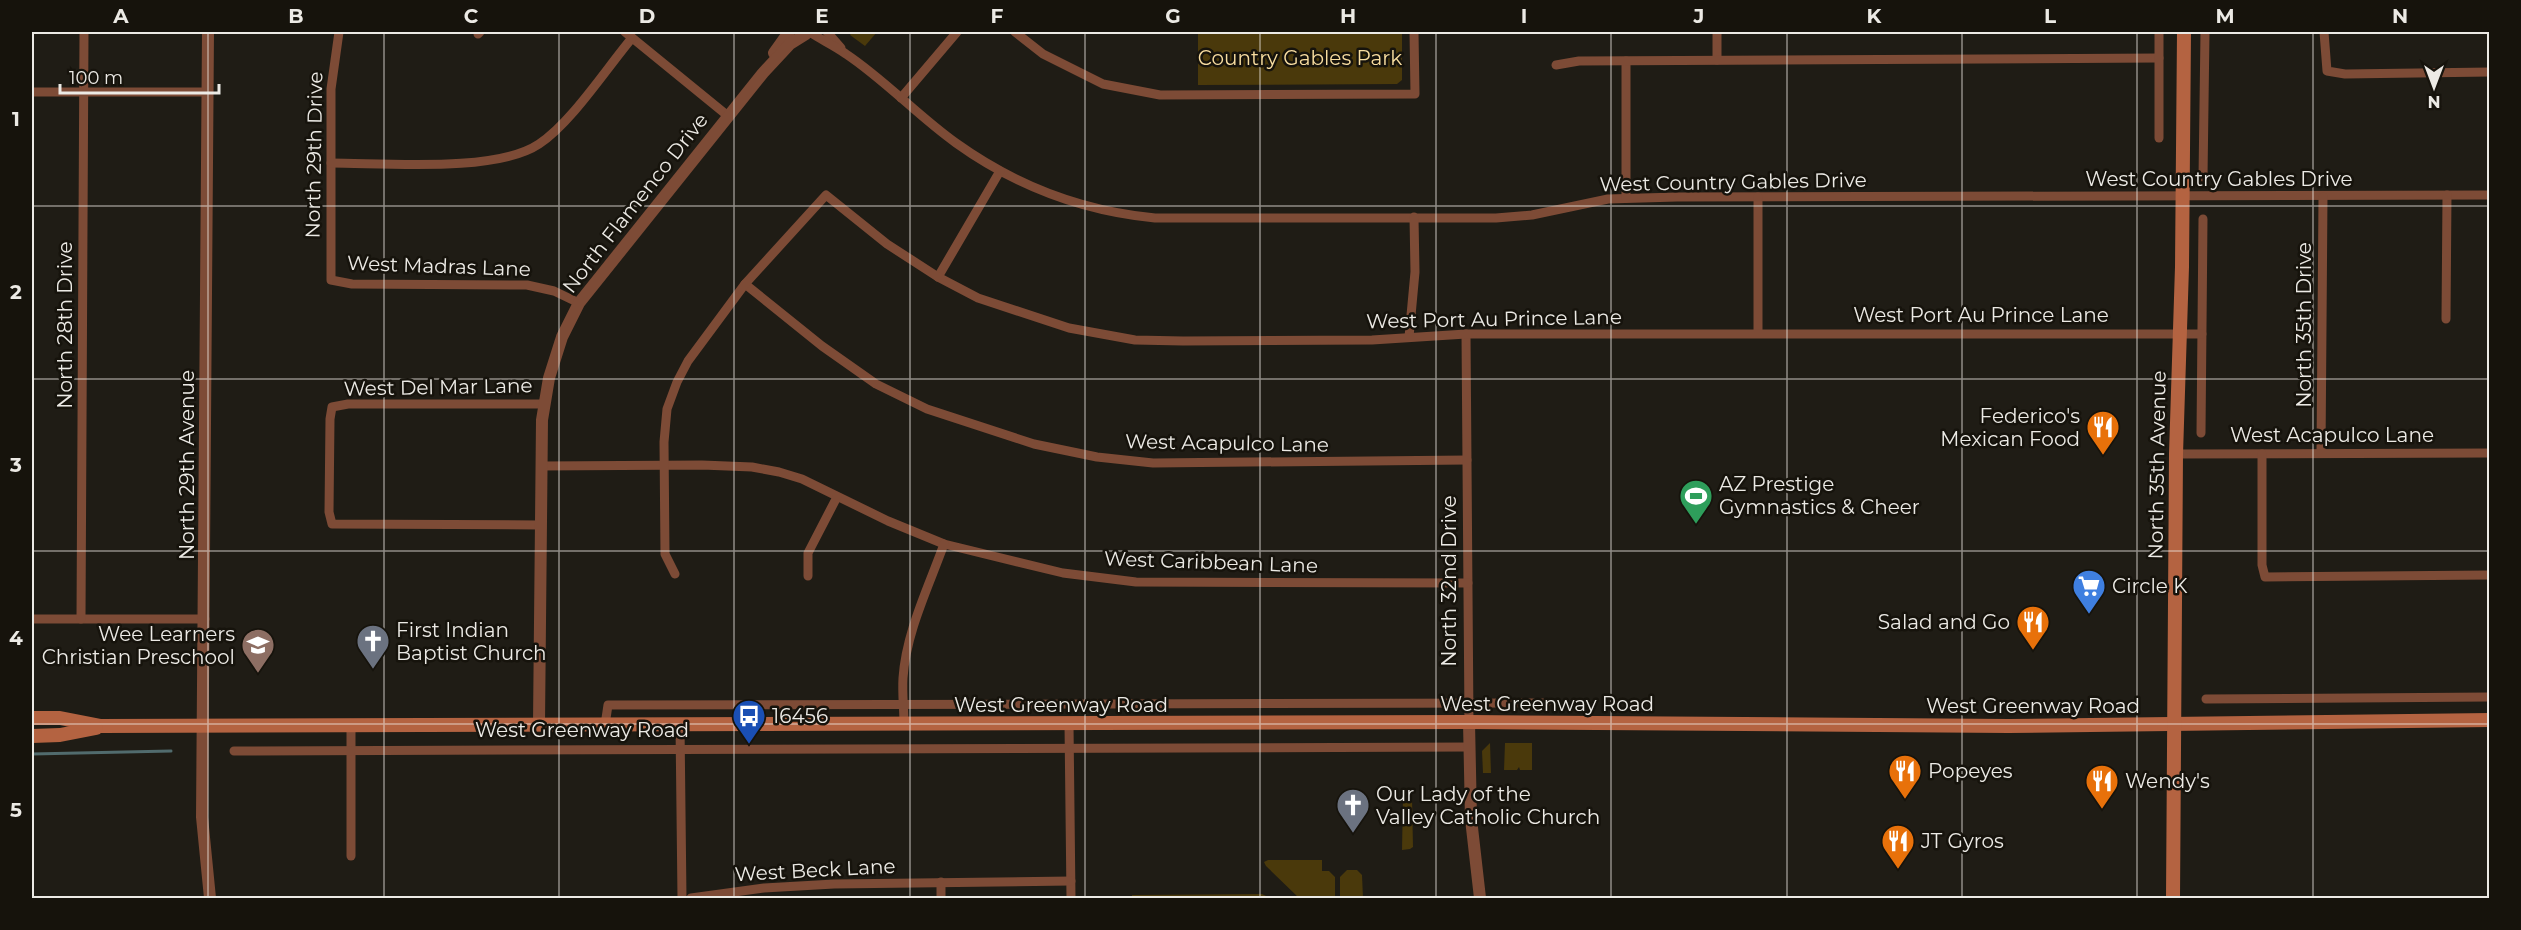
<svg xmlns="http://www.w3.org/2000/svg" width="2521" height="930" font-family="Montserrat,sans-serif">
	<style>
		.green { fill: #4a390b }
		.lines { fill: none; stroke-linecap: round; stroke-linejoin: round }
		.stream { stroke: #516b6d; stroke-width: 3 }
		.minor { stroke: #7d4b36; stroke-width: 9 }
		.tertiary { stroke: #7d4b36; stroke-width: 12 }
		.secondary { stroke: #b46341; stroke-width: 14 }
		.grid { fill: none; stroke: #eceae5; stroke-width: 1.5; stroke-opacity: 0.55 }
		.labels { text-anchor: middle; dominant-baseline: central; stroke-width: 5; stroke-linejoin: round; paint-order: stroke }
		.park-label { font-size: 20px; fill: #f8dda0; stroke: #16130c }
		.street-label { font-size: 20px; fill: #eceae5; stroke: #16130c }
		.poi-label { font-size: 20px; fill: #eceae5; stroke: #16130c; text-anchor: start }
		.neatline { fill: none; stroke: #eceae5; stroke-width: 2 }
		.grid-label { font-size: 20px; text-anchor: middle; font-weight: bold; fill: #eceae5 }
	</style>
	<rect width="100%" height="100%" fill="#1f1c15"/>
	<g class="green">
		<path d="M852,32H877L865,46L850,35Z"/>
		<path d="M1198,32H1402V80L1397,84L1198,85Z"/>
		<path d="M1490,743L1491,773H1483L1482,751Z"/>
		<path d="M1505,743H1532V770H1520L1519,767L1517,770H1504Z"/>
		<path d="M1403,796L1412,799L1413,847L1410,849L1402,850Z"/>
		<path d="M1268,860H1322V871H1329L1335,877V898H1299L1266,866L1264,862Z"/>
		<path d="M1347,870H1357L1362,875L1363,898H1340V877Z"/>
		<path d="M1262,894L1270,898H1132V895Z"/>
	</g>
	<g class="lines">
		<path class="stream" d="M32,754L171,751"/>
		<g class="minor">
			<path d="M339,32L331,89V280L352,284L527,285L554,291L579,303"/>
			<path d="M625,32L728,116"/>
			<path d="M827,32L841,48"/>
			<path d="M1015,32L1043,54L1103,84L1160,95L1415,94L1414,32"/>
			<path d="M1717,32V60"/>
			<path d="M2324,32L2327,71L2345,74L2490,72"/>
			<path d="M811,33C822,40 835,46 846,54C885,80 918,116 956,143C1016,186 1082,211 1155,218H1496L1532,215L1608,199L1677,197L2490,195"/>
			<path d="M478,34L480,32"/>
			<path d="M1626,61V198"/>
			<path d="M1556,65L1579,61L2159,58"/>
			<path d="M32,92H208"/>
			<path d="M901,98L957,32"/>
			<path d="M2159,138V32"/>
			<path d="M331,163C385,163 496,173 539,144C571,123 606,69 632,38"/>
			<path d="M2203,177L2205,32"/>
			<path d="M1758,197V333"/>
			<path d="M938,277L1000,171"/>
			<path d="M745,284L822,346L876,384L927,409L1034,444L1097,457L1153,463L1467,460"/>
			<path d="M2446,319L2447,195"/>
			<path d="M1466,334L1469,722"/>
			<path d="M1409,337L1415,272L1414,217"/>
			<path d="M2201,433L2203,219"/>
			<path d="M2321,453L2323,197"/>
			<path d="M2176,454L2490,453"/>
			<path d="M2262,454V565L2265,577L2490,575"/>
			<path d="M541,466L702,465L752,467L779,472L802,479L888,521L944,544L1063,573L1136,582L1468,583"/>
			<path d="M540,525L332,524L329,512L330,419L332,407L348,404H544"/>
			<path d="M675,574L665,554L664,442L667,409L677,382L688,361L745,284L826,195L887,244L938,277L978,298L1069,328L1135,340L1183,341L1372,340L1466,334H2202"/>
			<path d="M808,576V553L837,497"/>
			<path d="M32,619H205"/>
			<path d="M81,619L84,32"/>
			<path d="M2206,699L2490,697"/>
			<path d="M904,724C904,709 902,693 903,678C906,632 929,586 944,544"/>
			<path d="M1069,724L1071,898"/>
			<path d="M605,725L608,705L1546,703"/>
			<path d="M680,725L682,898"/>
			<path d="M351,726V856"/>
			<path d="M234,751L1470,747"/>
			<path d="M941,882V898"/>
			<path d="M691,898L764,888L834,884L1071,881"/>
		</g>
		<g class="tertiary">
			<path d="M208,32L202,817L210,898"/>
			<path d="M774,53L789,32"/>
			<path d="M1469,722L1471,819L1480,898"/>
			<path d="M539,724L542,420L549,378L562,337L579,303L763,73L790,44L806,34"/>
		</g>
		<g class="secondary">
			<path d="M32,718H60L101,726L1469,722L2009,726L2490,720"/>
			<path d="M32,736L60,735L96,728"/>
			<path d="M2173,898L2176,454L2182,267L2184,32"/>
		</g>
	</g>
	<path class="grid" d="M208,32V898M384,32V898M559,32V898M734,32V898M910,32V898M1085,32V898M1260,32V898M1436,32V898M1611,32V898M1787,32V898M1962,32V898M2137,32V898M2313,32V898M32,206H2490M32,379H2490M32,551H2490M32,724H2490"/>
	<defs>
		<g id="restaurant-pin" transform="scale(1.725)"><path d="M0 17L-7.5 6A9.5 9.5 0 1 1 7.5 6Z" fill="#e8710a" stroke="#16130c"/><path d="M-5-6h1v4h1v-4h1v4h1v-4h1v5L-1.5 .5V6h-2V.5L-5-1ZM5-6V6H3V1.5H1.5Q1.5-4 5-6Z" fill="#fff"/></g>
		<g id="stadium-pin" transform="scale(1.725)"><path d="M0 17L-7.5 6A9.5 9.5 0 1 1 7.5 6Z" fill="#2e9e5b" stroke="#16130c"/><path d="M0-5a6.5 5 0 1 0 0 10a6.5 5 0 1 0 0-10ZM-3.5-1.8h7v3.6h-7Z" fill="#fff"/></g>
		<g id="supermarket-pin" transform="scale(1.725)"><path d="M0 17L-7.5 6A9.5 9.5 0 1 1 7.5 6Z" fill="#3f7fe0" stroke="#16130c"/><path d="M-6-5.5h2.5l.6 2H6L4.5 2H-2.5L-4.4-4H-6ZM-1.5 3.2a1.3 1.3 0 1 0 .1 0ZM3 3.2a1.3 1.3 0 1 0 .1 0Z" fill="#fff"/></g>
		<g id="church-pin" transform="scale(1.725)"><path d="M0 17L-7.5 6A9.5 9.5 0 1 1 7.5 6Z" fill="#6b7280" stroke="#16130c"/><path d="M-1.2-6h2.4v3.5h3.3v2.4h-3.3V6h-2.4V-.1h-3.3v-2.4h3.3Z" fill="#fff"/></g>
		<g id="school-pin" transform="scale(1.725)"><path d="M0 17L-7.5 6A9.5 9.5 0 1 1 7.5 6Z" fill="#8d6e63" stroke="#16130c"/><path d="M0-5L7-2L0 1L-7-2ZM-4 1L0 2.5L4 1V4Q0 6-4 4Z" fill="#fff"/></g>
		<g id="bus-pin" transform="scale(1.725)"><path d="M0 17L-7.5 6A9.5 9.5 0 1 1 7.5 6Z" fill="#1a4fb4" stroke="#16130c"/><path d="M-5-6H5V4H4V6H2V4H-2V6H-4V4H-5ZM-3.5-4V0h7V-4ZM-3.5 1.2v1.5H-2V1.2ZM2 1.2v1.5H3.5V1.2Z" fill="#fff"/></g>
	</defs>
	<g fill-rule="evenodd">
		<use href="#restaurant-pin" x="2103" y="427"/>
		<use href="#stadium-pin" x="1696" y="496"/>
		<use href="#supermarket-pin" x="2089" y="586"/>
		<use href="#restaurant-pin" x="2033" y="622"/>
		<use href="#church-pin" x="373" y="641"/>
		<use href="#school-pin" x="258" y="645"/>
		<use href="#bus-pin" x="749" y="716"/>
		<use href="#restaurant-pin" x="1905" y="771"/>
		<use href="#restaurant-pin" x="2102" y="781"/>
		<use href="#church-pin" x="1353" y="805"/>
		<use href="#restaurant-pin" x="1898" y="841"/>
	</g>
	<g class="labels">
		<g class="park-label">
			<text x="1300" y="58">Country Gables Park</text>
		</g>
		<g class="street-label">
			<text transform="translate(314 155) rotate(-89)">North 29th Drive</text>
			<text x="2219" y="179">West Country Gables Drive</text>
			<text transform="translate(1733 182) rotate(-1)">West Country Gables Drive</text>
			<text transform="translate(635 203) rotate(-52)">North Flamenco Drive</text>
			<text transform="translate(439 266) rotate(2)">West Madras Lane</text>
			<text x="1981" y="315">West Port Au Prince Lane</text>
			<text transform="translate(1494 319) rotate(-1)">West Port Au Prince Lane</text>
			<text transform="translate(65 325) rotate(-90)">North 28th Drive</text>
			<text transform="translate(2304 325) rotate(-90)">North 35th Drive</text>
			<text transform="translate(438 387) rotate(-1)">West Del Mar Lane</text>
			<text x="2332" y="435">West Acapulco Lane</text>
			<text transform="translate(1227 443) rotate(1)">West Acapulco Lane</text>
			<text transform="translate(187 465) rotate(-90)">North 29th Avenue</text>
			<text transform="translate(2157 465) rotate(-89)">North 35th Avenue</text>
			<text transform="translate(1211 562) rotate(2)">West Caribbean Lane</text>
			<text transform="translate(1449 581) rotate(-90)">North 32nd Drive</text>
			<text x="1547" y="704">West Greenway Road</text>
			<text x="1061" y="705">West Greenway Road</text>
			<text x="2033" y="706">West Greenway Road</text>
			<text x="582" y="730">West Greenway Road</text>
			<text transform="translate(815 870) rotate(-3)">West Beck Lane</text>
		</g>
		<g class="poi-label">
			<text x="2080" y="416" text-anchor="end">Federico's<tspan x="2080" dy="23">Mexican Food</tspan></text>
			<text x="1719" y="484">AZ Prestige<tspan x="1719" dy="23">Gymnastics &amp; Cheer</tspan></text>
			<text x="2112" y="586">Circle K</text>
			<text x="2010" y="622" text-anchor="end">Salad and Go</text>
			<text x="396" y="630">First Indian<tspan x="396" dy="23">Baptist Church</tspan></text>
			<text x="235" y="634" text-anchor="end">Wee Learners<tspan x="235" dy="23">Christian Preschool</tspan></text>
			<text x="772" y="716">16456</text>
			<text x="1928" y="771">Popeyes</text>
			<text x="2125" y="781">Wendy's</text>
			<text x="1376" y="794">Our Lady of the<tspan x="1376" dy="23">Valley Catholic Church</tspan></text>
			<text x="1921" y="841">JT Gyros</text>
		</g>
	</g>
	<rect width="2521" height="930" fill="none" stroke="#16130c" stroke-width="66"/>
	<g transform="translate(2434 87) rotate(180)" stroke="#16130c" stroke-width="4.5" paint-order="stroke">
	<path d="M0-4.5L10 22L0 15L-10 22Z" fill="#eceae5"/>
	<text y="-9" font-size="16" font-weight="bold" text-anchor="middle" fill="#eceae5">N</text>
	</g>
	<path d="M60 84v9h159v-9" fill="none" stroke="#eceae5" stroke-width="3"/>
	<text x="69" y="84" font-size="18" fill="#eceae5" stroke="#16130c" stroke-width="4.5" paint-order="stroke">100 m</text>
	<rect x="33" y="33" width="2455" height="864" class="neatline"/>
	<g class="grid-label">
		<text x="121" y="23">A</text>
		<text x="296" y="23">B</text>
		<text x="471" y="23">C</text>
		<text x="647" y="23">D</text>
		<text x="822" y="23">E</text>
		<text x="997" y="23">F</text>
		<text x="1173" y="23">G</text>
		<text x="1348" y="23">H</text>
		<text x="1524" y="23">I</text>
		<text x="1699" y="23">J</text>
		<text x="1874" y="23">K</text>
		<text x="2050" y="23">L</text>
		<text x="2225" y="23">M</text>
		<text x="2400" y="23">N</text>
		<text x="16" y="126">1</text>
		<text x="16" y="299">2</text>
		<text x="16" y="472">3</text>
		<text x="16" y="645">4</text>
		<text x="16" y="817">5</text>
	</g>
</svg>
